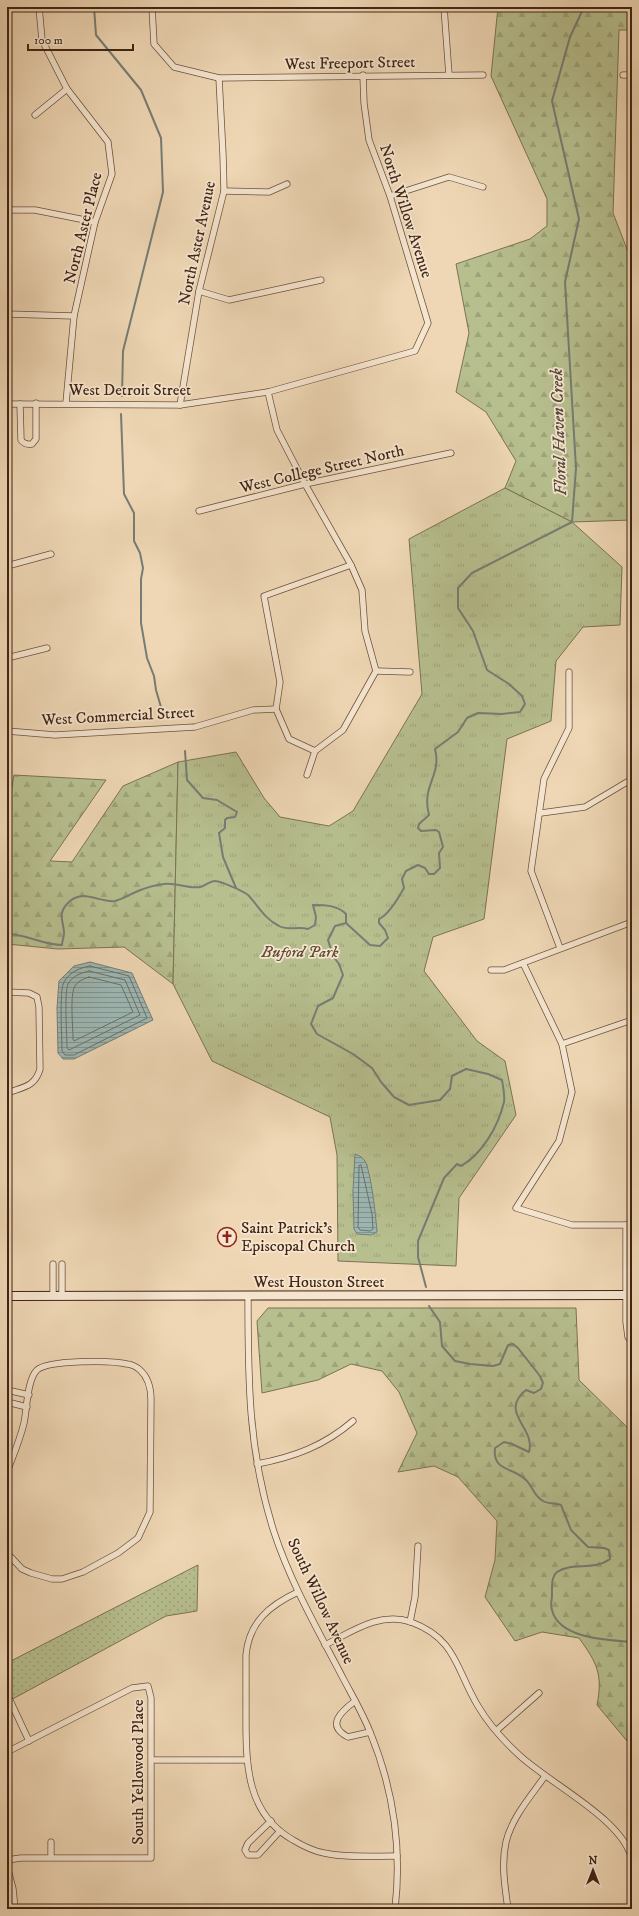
<svg xmlns="http://www.w3.org/2000/svg" width="639" height="1916" font-family="'IM FELL DW Pica',serif">
	<style>
		.grass { fill: url(#grass-dots); stroke: #7c7252 }
		.forest { fill: url(#forest-firs); stroke: #7c7252 }
		.park { fill: url(#park-tufts); stroke: #7c7252 }
		.water { fill: url(#water-rules); stroke: #777d75 }
		.lines { fill: none; stroke-linecap: round; stroke-linejoin: round }
		.shore { stroke: #6e6e65; stroke-width: 1 }
		.stream { stroke: #777d75; stroke-width: 2 }
		.street-casing { stroke: #6c523d; stroke-width: 7 }
		.secondary-casing { stroke: #402515; stroke-width: 10 }
		.street { stroke: #f5e5cf; stroke-width: 5.5 }
		.secondary { stroke: #f5e5cf; stroke-width: 8 }
		.labels { text-anchor: middle; dominant-baseline: central; stroke-width: 3.5; stroke-linejoin: round; paint-order: stroke }
		.street-label { font-size: 16px; fill: #402515; stroke: #f5e5cf }
		.park-label { font-size: 16px; font-style: italic; fill: #5e4c34; stroke: #f5e5cf }
		.poi-label { font-size: 16px; fill: #402515; stroke: #f5e5cf; text-anchor: start }
		.water-label { font-size: 17px; font-style: italic; fill: #574a3d; stroke: #f5e5cf }
	</style>
	<defs>
		<pattern id="grass-dots" width="8" height="8" patternUnits="userSpaceOnUse"><rect width="8" height="8" fill="#b7bf8f"/><path d="M2 2h.1M6 6h.1" fill="none" stroke="#9ea47a" stroke-width="1.8" stroke-linecap="round"/></pattern>
		<pattern id="forest-firs" width="22" height="20" patternUnits="userSpaceOnUse"><rect width="22" height="20" fill="#b7bf8f"/><path d="M5 1l3.5 6h-7zM16 11l3.5 6h-7z" fill="#9ea47a"/></pattern>
		<pattern id="park-tufts" width="24" height="20" patternUnits="userSpaceOnUse"><rect width="24" height="20" fill="#b7bf8f"/><path d="M3 7l-1-3M5 7V3M7 7l1-3M15 17l-1-3M17 17v-4M19 17l1-3" fill="none" stroke="#9ea47a"/></pattern>
		<pattern id="water-rules" width="6" height="5" patternUnits="userSpaceOnUse"><rect width="6" height="5" fill="#9cb8b5"/><path d="M0 2.5h6" fill="none" stroke="#819592"/></pattern>
	</defs>
	<rect width="100%" height="100%" fill="#efd7b5"/>
	<filter id="stains"><feTurbulence type="fractalNoise" baseFrequency=".005" numOctaves="4"/><feColorMatrix values="0 0 0 0 .2 0 0 0 0 .09 0 0 0 0 .02 0 0 0 .5 -.17"/></filter>
	<radialGradient id="worn" r=".72"><stop offset=".6" stop-color="#630" stop-opacity="0"/><stop offset="1" stop-color="#630" stop-opacity=".3"/></radialGradient>
	<path class="grass" d="M198,1565L197,1611L166,1616L7,1702V1663Z"/>
	<g class="forest">
		<path d="M498,7H632V30H619L613,213L632,262V520L572,522L505,488L516,461L486,412L456,392L469,333L456,264L530,239L547,226V199L491,76Z"/>
		<path d="M178,762L173,984L124,947L58,949L7,944V815L14,775L106,780L50,861L72,862L123,786Z"/>
		<path d="M268,1308H576L579,1380L632,1432V1747L597,1705C603,1674 597,1663 579,1638L542,1632L515,1641L485,1597L495,1560L497,1521L458,1477L434,1466L398,1472L417,1433L399,1392L382,1371L351,1364L318,1380L262,1393L257,1321Z"/>
	</g>
	<path class="park" d="M505,488L572,522L622,567L620,625L583,627L556,661L551,721L507,739L484,919L433,937L424,971L477,1041L505,1061L516,1115L459,1198L456,1266L338,1261L337,1155L330,1117L212,1061L173,984L178,762L236,752L264,798L280,817L329,826L353,811L422,694L409,539Z"/>
	<g class="water">
		<path d="M90,962L132,973L153,1020L74,1059H63L58,1053L57,1008L59,981L74,966Z"/>
		<path d="M355,1154C360,1156 362,1157 365,1161C371,1172 376,1218 377,1232L371,1235L357,1234L354,1229L353,1191Z"/>
	</g>
	<g class="lines">
		<g class="shore">
			<path d="M90,966L129,976L147,1018L74,1055H65L62,1051C62,1039 59,990 64,982C70,972 79,968 90,966Z"/>
			<path d="M89,971L125,980L140,1015L69,1050L67,1048C67,1037 64,992 68,984C72,976 81,973 89,971Z"/>
			<path d="M89,977L121,985L133,1012L74,1041L73,1039C73,1027 70,998 74,988C76,982 83,979 89,977Z"/>
			<path d="M361,1165L372,1214L373,1229L370,1231L360,1230L358,1227L359,1166Z"/>
		</g>
		<g class="stream">
			<path d="M94,7L96,35L141,90L161,138L163,192L123,351L122,396"/>
			<path d="M121,414L124,494L134,513V541L140,553L143,568L141,579V623L147,658L154,676L156,690L163,714"/>
			<path d="M185,751L187,780L203,798L217,800L237,812L235,817L227,818L225,820V828L219,833L223,857L236,888"/>
			<path d="M346,923L370,945L380,946L388,938L385,930L379,923V919C388,915 399,897 404,888L402,879L406,871L418,865L425,868L429,874H434L440,868L439,853L443,847L439,832L436,830L421,831L418,828L419,824L429,815C421,785 442,776 435,749L458,732L467,718L478,713L502,714L520,712L525,704L522,696L509,684L487,670L473,631L458,608V588L472,573L572,522L576,468L565,282L579,219L552,101L570,37L584,7"/>
			<path d="M7,934C26,934 43,945 62,945C62,941 64,937 64,933C64,922 57,915 67,904C81,887 99,903 115,901C124,899 130,894 138,891C145,888 156,885 164,884C175,882 188,889 200,887C211,884 209,878 223,883C228,885 246,892 249,896C259,907 265,919 279,926C288,931 297,926 308,929L315,925L316,917L313,905C325,905 337,905 346,914V923L335,926L328,940L333,956L339,964L343,975L333,998L318,1006L311,1024L317,1034L353,1054L372,1068L381,1082L394,1097L409,1105L440,1100L450,1089L452,1076L466,1069L488,1074L502,1080C503,1087 505,1095 504,1102C498,1127 482,1154 461,1166L457,1164L444,1178L418,1241V1257L426,1287"/>
			<path d="M429,1306L440,1322L442,1346L455,1361L470,1364L493,1366L500,1364L508,1345L513,1344L518,1348L540,1376L543,1383L541,1389L534,1393L526,1390C498,1413 536,1427 529,1452L512,1444L504,1442L495,1448C492,1472 514,1467 526,1480C533,1487 534,1496 543,1501C548,1504 556,1503 561,1505L571,1530L588,1547L604,1548L609,1550L610,1559C594,1571 572,1562 557,1572C551,1577 552,1588 552,1595C552,1600 550,1605 552,1610C559,1639 608,1640 632,1642"/>
		</g>
		<g class="street-casing">
			<g id="street">
				<path d="M39,7L42,40L67,89L108,142L112,174L95,222L74,316L66,403"/>
				<path d="M152,7L154,44L174,67L219,78L483,75"/>
				<path d="M444,7L449,75"/>
				<path d="M623,75H632"/>
				<path d="M35,115L67,89"/>
				<path d="M224,191L269,192L287,184"/>
				<path d="M390,196L449,177L483,187"/>
				<path d="M7,210H35L95,222"/>
				<path d="M199,291L229,300L321,280"/>
				<path d="M7,314L74,316"/>
				<path d="M268,392L277,430L305,484L351,565L362,590L365,631L376,671L343,730L315,751L307,775"/>
				<path d="M7,404L180,405L268,392L415,351L428,323L390,196L369,140L364,103L363,75"/>
				<path d="M20,404L21,440C24,444 27,445 32,444L36,439V403"/>
				<path d="M180,405L199,291L224,191L223,155L219,78"/>
				<path d="M199,511L305,484L451,453"/>
				<path d="M7,566L51,554"/>
				<path d="M7,658L47,648"/>
				<path d="M376,671L410,672"/>
				<path d="M7,731L55,735L195,727L253,710L276,709"/>
				<path d="M315,751L289,739L276,709L280,682L264,596L351,565"/>
				<path d="M541,813L585,807L627,782L632,781"/>
				<path d="M560,948L531,871L544,779L569,728V672"/>
				<path d="M523,963L562,1044L572,1092L559,1141L516,1208L572,1225H632"/>
				<path d="M491,970H504L632,922"/>
				<path d="M7,992L29,993L37,997L39,1007L40,1069C35,1087 23,1087 7,1093"/>
				<path d="M562,1044L632,1020"/>
				<path d="M626,1225V1322L628,1337L632,1342"/>
				<path d="M62,1264V1296"/>
				<path d="M53,1296V1264"/>
				<path d="M248,1296C248,1379 248,1451 274,1532C291,1584 319,1632 344,1680C353,1697 363,1714 370,1732C393,1788 402,1849 395,1909"/>
				<path d="M7,1390L29,1395"/>
				<path d="M7,1402L27,1407"/>
				<path d="M257,1464C294,1457 324,1446 353,1421"/>
				<path d="M7,1472C13,1456 20,1440 24,1423C27,1409 27,1380 37,1370C48,1360 111,1360 127,1364C131,1364 137,1367 140,1370C149,1378 151,1389 151,1400L150,1512L138,1538L118,1553L83,1572L62,1579H52L31,1573L22,1569L7,1553"/>
				<path d="M298,1592C270,1605 249,1622 246,1655C246,1676 246,1698 246,1719C246,1766 247,1814 293,1840C303,1846 313,1851 324,1853C348,1858 373,1856 397,1856"/>
				<path d="M410,1622L415,1597L418,1546"/>
				<path d="M325,1645C351,1632 380,1611 411,1622C457,1639 456,1670 478,1706C488,1723 503,1740 517,1753C546,1782 626,1820 632,1861"/>
				<path d="M7,1694L29,1741"/>
				<path d="M355,1701C342,1711 325,1725 348,1737L370,1732"/>
				<path d="M497,1730L539,1693"/>
				<path d="M7,1752L132,1688L148,1686L151,1698V1858H21L7,1860"/>
				<path d="M152,1760H247"/>
				<path d="M271,1821L248,1843L245,1850L248,1855H258L280,1831"/>
				<path d="M51,1857V1842"/>
				<path d="M7,1866L13,1889L15,1909"/>
				<path d="M508,1909C505,1887 501,1864 506,1842C512,1817 531,1796 545,1776"/>
			</g>
		</g>
		<g class="secondary-casing">
			<path id="secondary" d="M7,1296L632,1295"/>
		</g>
		<use href="#street" class="street"/>
		<use href="#secondary" class="secondary"/>
	</g>
	<defs>
		<g id="church-ring" transform="scale(1)"><circle r="9.5" fill="#f5e5cf" stroke="#8f2418" stroke-width="1.5"/><path d="M-1.2-6h2.4v3.5h3.3v2.4h-3.3V6h-2.4V-.1h-3.3v-2.4h3.3Z" fill="#8f2418"/></g>
	</defs>
	<g fill-rule="evenodd">
		<use href="#church-ring" x="227" y="1237"/>
	</g>
	<g class="labels">
		<g class="street-label">
			<text transform="translate(350 63) rotate(-1)">West Freeport Street</text>
			<text transform="translate(406 211) rotate(72)">North Willow Avenue</text>
			<text transform="translate(83 228) rotate(-76)">North Aster Place</text>
			<text transform="translate(197 243) rotate(-78)">North Aster Avenue</text>
			<text x="130" y="390">West Detroit Street</text>
			<text transform="translate(322 469) rotate(-13)">West College Street North</text>
			<text transform="translate(118 716) rotate(-3)">West Commercial Street</text>
			<text x="319" y="1282">West Houston Street</text>
			<text transform="translate(321 1601) rotate(65)">South Willow Avenue</text>
			<text transform="translate(138 1772) rotate(-90)">South Yellowood Place</text>
		</g>
		<g class="park-label">
			<text x="300" y="952">Buford Park</text>
		</g>
		<g class="poi-label">
			<text x="241" y="1228">Saint Patrick's<tspan x="241" dy="18">Episcopal Church</tspan></text>
		</g>
		<g class="water-label">
			<text transform="translate(559 432) rotate(-92)">Floral Haven Creek</text>
		</g>
	</g>
	<rect width="639" height="1916" fill="none" stroke="#efd7b5" stroke-width="24"/>
	<rect x="8" y="8" width="623" height="1900" fill="none" stroke="#402515" stroke-width="2"/>
	<rect x="12" y="12" width="615" height="1892" fill="none" stroke="#402515"/>
	<g transform="translate(593 1870)" stroke="#f5e5cf" stroke-width="3" paint-order="stroke">
	<path d="M0-3L7 15L0 10L-7 15Z" fill="#402515"/>
	<text y="-6" font-size="11" font-weight="bold" text-anchor="middle" fill="#402515">N</text>
	</g>
	<path d="M28 44v6h105v-6" fill="none" stroke="#402515" stroke-width="2"/>
	<text x="34" y="44" font-size="12" fill="#402515" stroke="#f5e5cf" stroke-width="3" paint-order="stroke">100 m</text>
	<rect width="100%" height="100%" filter="url(#stains)"/>
	<rect width="100%" height="100%" fill="url(#worn)"/>
</svg>
